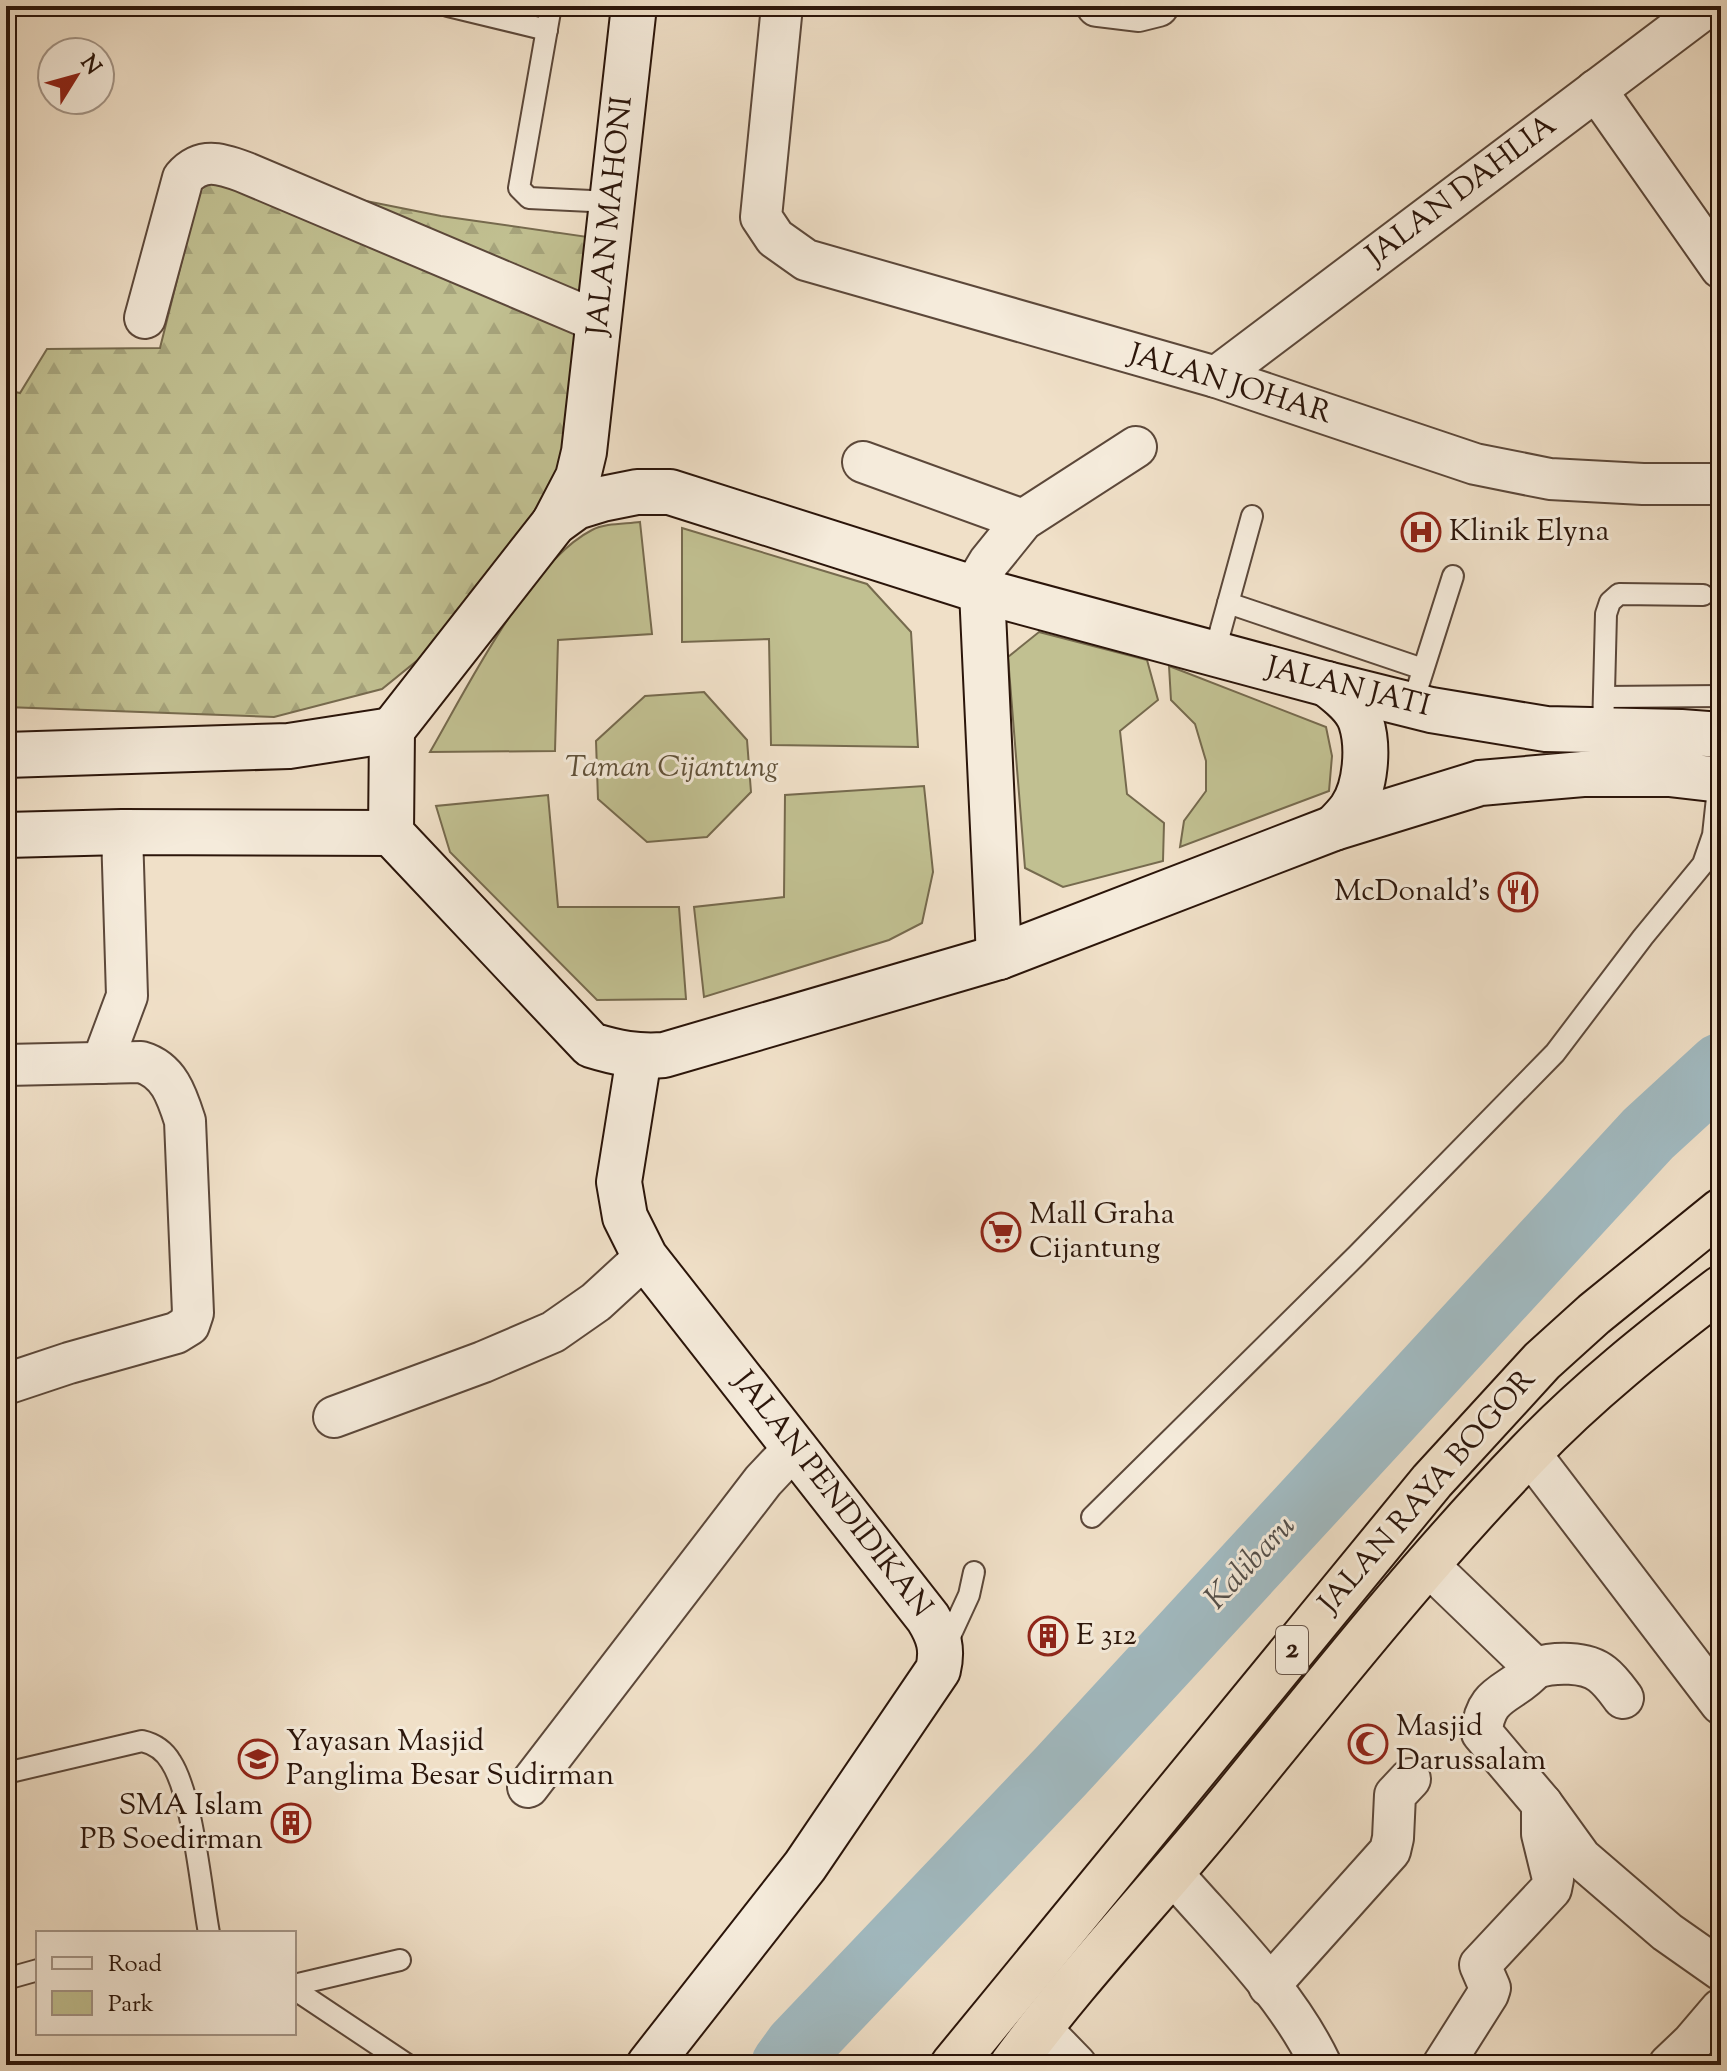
<svg xmlns="http://www.w3.org/2000/svg" width="1727" height="2071" font-family="'Sorts Mill Goudy',serif">
	<style>
		.forest { fill: url(#forest-firs); stroke: #766a4e; stroke-width: 2 }
		.green { fill: #c1c091; stroke: #766a4e; stroke-width: 2 }
		.lines { fill: none; stroke-linecap: round; stroke-linejoin: round }
		.river { stroke: #a1bac1; stroke-width: 68 }
		.lane-casing { stroke: #5c483a; stroke-width: 24 }
		.street-casing { stroke: #5c483a; stroke-width: 44 }
		.secondary-casing { stroke: #2b150a; stroke-width: 48 }
		.highway-casing { stroke: #2b150a; stroke-width: 48 }
		.lane { stroke: #f5ebdb; stroke-width: 20 }
		.street { stroke: #f5ebdb; stroke-width: 40 }
		.secondary { stroke: #f5ebdb; stroke-width: 44 }
		.highway { stroke: #f0e0c8; stroke-width: 44 }
		.labels { text-anchor: middle; dominant-baseline: central; stroke-width: 6; stroke-linejoin: round; paint-order: stroke }
		.shield { fill: #f5ebdb; stroke: #685549; stroke-width: 2 }
		.shield-label { font-size: 28px; font-weight: bold; fill: #2b150a }
		.street-label { font-size: 30px; fill: #2b150a; stroke: #f5ebdb }
		.poi-label { font-size: 30px; fill: #2b150a; stroke: #f5ebdb; text-anchor: start }
		.park-label { font-size: 30px; font-style: italic; fill: #605139; stroke: #f5ebdb }
		.water-label { font-size: 32px; font-style: italic; fill: #544f4a; stroke: #f5ebdb }
	</style>
	<defs>
		<pattern id="forest-firs" width="22" height="20" patternUnits="userSpaceOnUse" patternTransform="scale(2)"><rect width="22" height="20" fill="#c1c091"/><path d="M5 1l3.5 6h-7zM16 11l3.5 6h-7z" fill="#a6a47c"/></pattern>
	</defs>
	<rect width="100%" height="100%" fill="#f0e0c8"/>
	<filter id="stains"><feTurbulence type="fractalNoise" baseFrequency=".0025" numOctaves="4"/><feColorMatrix values="0 0 0 0 .2 0 0 0 0 .09 0 0 0 0 .02 0 0 0 .5 -.17"/></filter>
	<radialGradient id="worn" r=".72"><stop offset=".6" stop-color="#630" stop-opacity="0"/><stop offset="1" stop-color="#630" stop-opacity=".3"/></radialGradient>
	<path class="forest" d="M203,176L276,183L441,216L588,237L587,393L556,493L456,629L382,689L274,717L6,707V390L20,393L47,349L160,348Z"/>
	<g class="green">
		<path d="M640,522L652,634L558,640L555,751L430,752C466,690 529,562 592,530C605,523 625,524 640,522Z"/>
		<path d="M682,528L867,584L911,632L918,747L771,745L769,639L682,642Z"/>
		<path d="M1039,632L1147,660L1158,700L1120,731L1127,794L1164,823L1163,861L1063,887L1025,868L1008,657Z"/>
		<path d="M1169,666L1326,727L1332,756L1329,791L1180,847L1184,821L1206,791V761L1195,724L1171,700Z"/>
		<path d="M704,692L747,740L751,792L707,837L647,842L598,799L596,741L645,696Z"/>
		<path d="M924,786L933,872L922,923L889,940L704,997L694,907L784,897L785,795Z"/>
		<path d="M548,795L558,907H679L686,999L597,1000L450,852L436,806Z"/>
	</g>
	<g class="lines">
		<path class="river" d="M785,2065L798,2047L1061,1771L1648,1134L1721,1067"/>
		<g class="lane-casing">
			<g id="lane">
				<path d="M448,6L547,30"/>
				<path d="M551,6L519,188L529,198L612,202"/>
				<path d="M1228,603L1423,669"/>
				<path d="M1214,654L1252,516"/>
				<path d="M1604,697L1721,696"/>
				<path d="M1412,705L1453,576"/>
				<path d="M1603,731L1606,614L1610,602L1619,594L1703,595"/>
				<path d="M1092,1517L1357,1255L1555,1053L1643,937L1703,864L1713,835L1719,779"/>
				<path d="M945,1647L969,1595L974,1572"/>
				<path d="M6,1773L142,1741C155,1744 164,1750 171,1762C193,1796 201,1890 209,1933"/>
				<path d="M6,1979L38,1970"/>
				<path d="M294,1985L400,1960"/>
				<path d="M294,1989L408,2065"/>
			</g>
		</g>
		<g class="street-casing">
			<g id="street">
				<path d="M782,6L761,217L775,238L806,260L1216,377L1475,464L1550,479L1643,484H1721"/>
				<path d="M1097,6L1138,11L1158,6"/>
				<path d="M1596,90L1721,268"/>
				<path d="M145,318L183,178C201,157 220,163 244,172L599,322"/>
				<path d="M1216,377L1708,6"/>
				<path d="M863,462L1023,520"/>
				<path d="M974,587L989,562L1023,520L1136,447"/>
				<path d="M102,1063L127,996L122,832"/>
				<path d="M6,1065L141,1062C169,1070 177,1096 185,1121L193,1313L189,1325L176,1333L69,1363L6,1384"/>
				<path d="M334,1417L483,1362L553,1332L596,1302L645,1257"/>
				<path d="M1529,1452L1721,1704"/>
				<path d="M1427,1564L1535,1668C1554,1662 1586,1661 1602,1674C1611,1681 1617,1690 1623,1698"/>
				<path d="M1535,1668C1512,1695 1484,1691 1482,1733L1542,1804L1581,1858L1667,1932L1721,1970"/>
				<path d="M528,1787L763,1481L795,1447"/>
				<path d="M1172,1873C1224,1933 1287,1993 1321,2065"/>
				<path d="M1269,1986L1390,1851L1393,1838L1395,1795L1410,1779"/>
				<path d="M1039,2027L1076,2065"/>
				<path d="M1443,2065L1488,1994L1490,1988L1480,1965L1551,1889L1553,1879L1542,1834V1804"/>
				<path d="M1669,2065L1692,2043L1721,2009"/>
			</g>
		</g>
		<g class="secondary-casing">
			<g id="secondary">
				<path d="M554,523L578,477L584,452L634,6"/>
				<path d="M982,591L999,957"/>
				<path d="M1327,684C1340,694 1356,706 1361,722C1369,747 1366,787 1351,809C1346,816 1340,822 1334,828"/>
				<path d="M1721,735L1681,732L1546,729L1431,710L1327,684L982,591L670,492H637L602,499L576,507L554,523L392,730L391,833L591,1045C617,1053 637,1057 664,1055L999,957L1334,828L1480,783L1583,774H1669L1721,780"/>
				<path d="M6,755L289,746L392,730"/>
				<path d="M6,835L122,832L391,833"/>
				<path d="M639,1057L619,1182L625,1217L645,1257L928,1618C939,1636 943,1649 938,1670L805,1866L649,2065"/>
			</g>
		</g>
		<g class="highway-casing">
			<g id="highway">
				<path d="M953,2065L1432,1481L1542,1361L1594,1314L1721,1211"/>
				<path d="M1012,2065C1077,1976 1155,1895 1225,1809C1323,1689 1420,1566 1528,1454C1586,1393 1654,1339 1721,1288"/>
			</g>
		</g>
		<use href="#lane" class="lane"/>
		<use href="#street" class="street"/>
		<use href="#secondary" class="secondary"/>
		<use href="#highway" class="highway"/>
	</g>
	<defs>
		<g id="hospital-ring" transform="scale(2)"><circle r="9.5" fill="#f5ebdb" stroke="#8f2418" stroke-width="1.5"/><path d="M-5-5h3v3.5h4V-5h3V5h-3V1.5h-4V5h-3Z" fill="#8f2418"/></g>
		<g id="restaurant-ring" transform="scale(2)"><circle r="9.5" fill="#f5ebdb" stroke="#8f2418" stroke-width="1.5"/><path d="M-5-6h1v4h1v-4h1v4h1v-4h1v5L-1.5 .5V6h-2V.5L-5-1ZM5-6V6H3V1.5H1.5Q1.5-4 5-6Z" fill="#8f2418"/></g>
		<g id="supermarket-ring" transform="scale(2)"><circle r="9.5" fill="#f5ebdb" stroke="#8f2418" stroke-width="1.5"/><path d="M-6-5.5h2.5l.6 2H6L4.5 2H-2.5L-4.4-4H-6ZM-1.5 3.2a1.3 1.3 0 1 0 .1 0ZM3 3.2a1.3 1.3 0 1 0 .1 0Z" fill="#8f2418"/></g>
		<g id="building-ring" transform="scale(2)"><circle r="9.5" fill="#f5ebdb" stroke="#8f2418" stroke-width="1.5"/><path d="M-4-6H4V6H1V3H-1V6H-4ZM-2.5-4.3h1.7v1.8h-1.7ZM.8-4.3h1.7v1.8H.8ZM-2.5-1h1.7V.8h-1.7ZM.8-1h1.7V.8H.8Z" fill="#8f2418"/></g>
		<g id="mosque-ring" transform="scale(2)"><circle r="9.5" fill="#f5ebdb" stroke="#8f2418" stroke-width="1.5"/><path d="M3.5-4.9A6 6 0 1 0 3.5 4.9A5 5 0 1 1 3.5-4.9Z" fill="#8f2418"/></g>
		<g id="school-ring" transform="scale(2)"><circle r="9.5" fill="#f5ebdb" stroke="#8f2418" stroke-width="1.5"/><path d="M0-5L7-2L0 1L-7-2ZM-4 1L0 2.5L4 1V4Q0 6-4 4Z" fill="#8f2418"/></g>
	</defs>
	<g fill-rule="evenodd">
		<use href="#hospital-ring" x="1421" y="532"/>
		<use href="#restaurant-ring" x="1518" y="892"/>
		<use href="#supermarket-ring" x="1001" y="1232"/>
		<use href="#building-ring" x="1048" y="1636"/>
		<use href="#mosque-ring" x="1368" y="1744"/>
		<use href="#school-ring" x="258" y="1759"/>
		<use href="#building-ring" x="291" y="1823"/>
	</g>
	<g class="labels">
		<rect class="shield" x="1276" y="1626" width="32" height="48" rx="6"/>
		<g class="shield-label">
			<text x="1292" y="1650">2</text>
		</g>
		<g class="street-label">
			<text transform="translate(1462 191) rotate(-37)">JALAN DAHLIA</text>
			<text transform="translate(611 216) rotate(-84)">JALAN MAHONI</text>
			<text transform="translate(1230 385) rotate(17)">JALAN JOHAR</text>
			<text transform="translate(1348 688) rotate(14)">JALAN JATI</text>
			<text transform="translate(1428 1492) rotate(-49)">JALAN RAYA BOGOR</text>
			<text transform="translate(832 1495) rotate(52)">JALAN PENDIDIKAN</text>
		</g>
		<g class="poi-label">
			<text x="1449" y="532">Klinik Elyna</text>
			<text x="1490" y="892" text-anchor="end">McDonald's</text>
			<text x="1029" y="1215">Mall Graha<tspan x="1029" dy="34">Cijantung</tspan></text>
			<text x="1076" y="1636">E 312</text>
			<text x="1396" y="1727">Masjid<tspan x="1396" dy="34">Darussalam</tspan></text>
			<text x="286" y="1742">Yayasan Masjid<tspan x="286" dy="34">Panglima Besar Sudirman</tspan></text>
			<text x="263" y="1806" text-anchor="end">SMA Islam<tspan x="263" dy="34">PB Soedirman</tspan></text>
		</g>
		<g class="park-label">
			<text x="672" y="768">Taman Cijantung</text>
		</g>
		<g class="water-label">
			<text transform="translate(1251 1563) rotate(-47)">Kalibaru</text>
		</g>
	</g>
	<rect width="1727" height="2071" fill="none" stroke="#f0e0c8" stroke-width="32"/>
	<rect x="8" y="8" width="1711" height="2055" fill="none" stroke="#2b150a" stroke-width="4"/>
	<rect x="16" y="16" width="1695" height="2039" fill="none" stroke="#2b150a" stroke-width="2"/>
	<rect x="36" y="1931" width="260" height="104" fill="#f5ebdb" stroke="#a49587" stroke-width="2"/>
	<rect x="52" y="1957" width="40" height="12" fill="#f5ebdb" stroke="#a49587" stroke-width="2"/>
	<text x="108" y="1971" font-size="24" fill="#2b150a">Road</text>
	<rect x="52" y="1991" width="40" height="24" fill="#c1c091" stroke="#a49587" stroke-width="2"/>
	<text x="108" y="2011" font-size="24" fill="#2b150a">Park</text>
	<g transform="translate(76 76) rotate(53)"><circle r="38" fill="#f5ebdb" stroke="#a49587" stroke-width="2"/>
	<path d="M0-6L14 30L0 20L-14 30Z" fill="#8f2418"/>
	<text y="-12" font-size="22" font-weight="bold" text-anchor="middle" fill="#2b150a">N</text>
	</g>
	<rect width="100%" height="100%" filter="url(#stains)"/>
	<rect width="100%" height="100%" fill="url(#worn)"/>
</svg>
